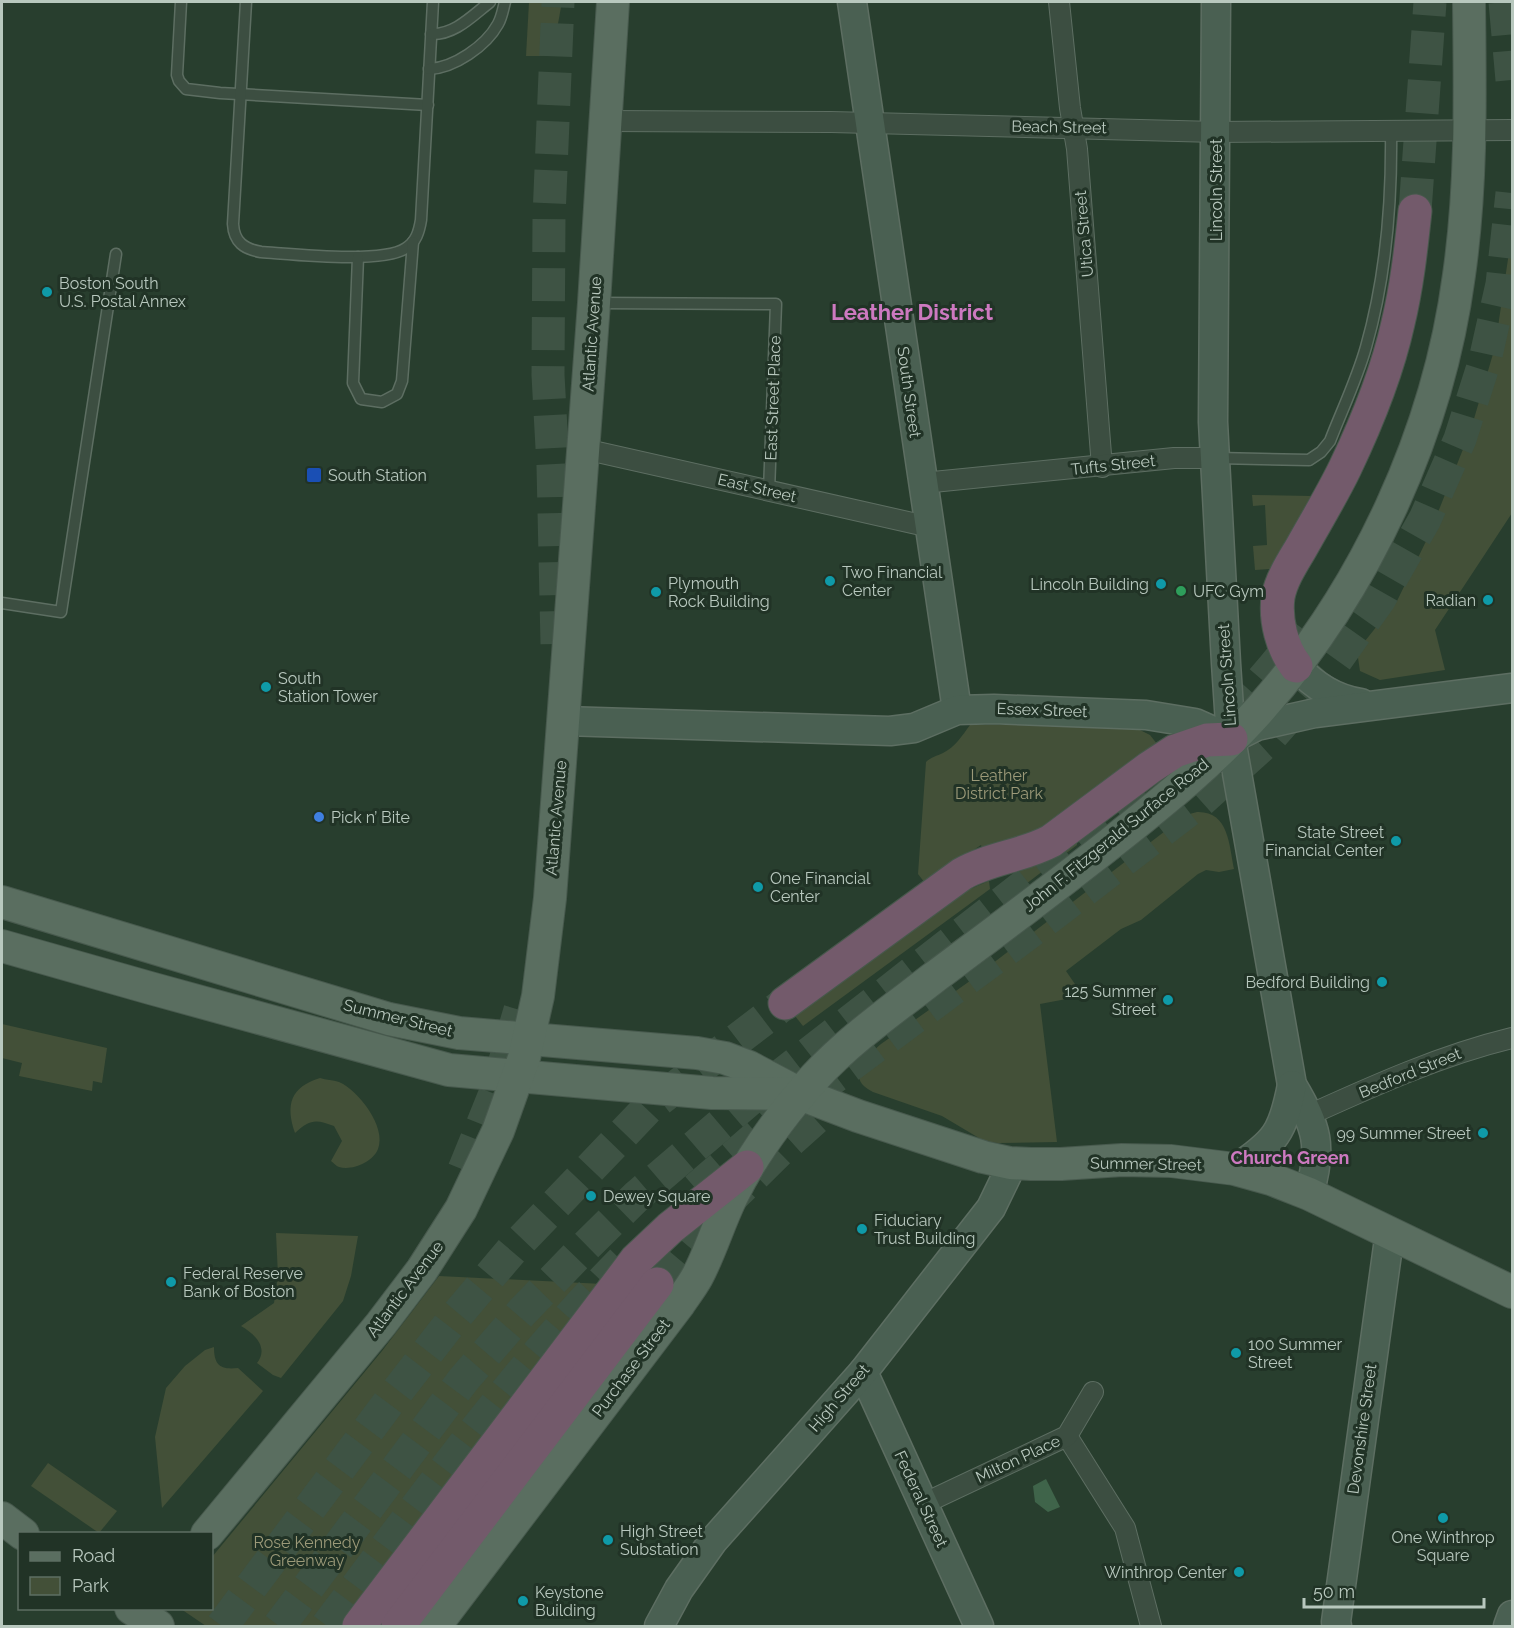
<svg xmlns="http://www.w3.org/2000/svg" width="1514" height="1628" font-family="Raleway,sans-serif">
	<style>
		.green { fill: #435038 }
		.water { fill: #3f644a }
		.lines { fill: none; stroke-linecap: round; stroke-linejoin: round }
		.highway-tunnel { stroke: #3e5344; stroke-width: 33; stroke-dasharray: 33 16; stroke-linecap: butt }
		.lane-casing { stroke: #5d6e62; stroke-width: 13 }
		.street-casing { stroke: #5d6e62; stroke-width: 22 }
		.secondary-casing { stroke: #5d6e62; stroke-width: 31 }
		.primary-casing { stroke: #485a4e; stroke-width: 34 }
		.highway-casing { stroke: #47584c; stroke-width: 35 }
		.lane { stroke: #3c4e41; stroke-width: 10 }
		.street { stroke: #3c4e41; stroke-width: 20 }
		.secondary { stroke: #4a6052; stroke-width: 28 }
		.primary { stroke: #5a6e60; stroke-width: 32 }
		.highway { stroke: #735a6b; stroke-width: 33 }
		.culture-dot { fill: #0f9aa8; stroke: #213326; stroke-width: 2 }
		.transit-dot { fill: #1a4fb4; stroke: #213326; stroke-width: 2 }
		.leisure-dot { fill: #2e9e5b; stroke: #213326; stroke-width: 2 }
		.shop-dot { fill: #3f7fe0; stroke: #213326; stroke-width: 2 }
		.labels { text-anchor: middle; dominant-baseline: central; stroke-width: 6; stroke-linejoin: round; paint-order: stroke }
		.street-label { font-size: 16px; fill: #b8c8be; stroke: #213326 }
		.poi-label { font-size: 16px; fill: #b8c8be; stroke: #213326; text-anchor: start }
		.park-label { font-size: 16px; fill: #9c9a79; stroke: #213326 }
		.neighbourhood-label { font-size: 18px; font-weight: bold; fill: #cd79c0; stroke: #213326 }
		.district-label { font-size: 22px; font-weight: bold; fill: #cd79c0; stroke: #213326 }
	</style>
	<rect width="100%" height="100%" fill="#283e2e"/>
	<g class="green">
		<path d="M529,2H562L552,56H526Z"/>
		<path d="M1512,232V513L1435,630L1445,670L1380,680L1360,671L1357,651L1397,601L1429,535L1471,429L1495,347Z"/>
		<path d="M1252,495L1312,496L1270,569L1255,570L1253,546L1267,545L1265,505L1253,506Z"/>
		<path d="M970,725H1070L1138,729L1150,735L1157,744L1054,824L983,852L981,845L925,883L918,874L926,762C931,757 937,756 943,753C955,747 962,736 970,725Z"/>
		<path d="M1197,812C1229,811 1229,845 1234,869L1219,872L1206,870L1198,874L1141,920L1121,929L1066,971L1077,987V997L1040,1004L1057,1142L998,1143L984,1141L942,1116L873,1092C844,1078 866,1057 881,1044L967,983L1186,815Z"/>
		<path d="M1077,841V845L1022,887L1019,868Z"/>
		<path d="M989,881L990,889L803,1026L795,1016L927,916L970,889Z"/>
		<path d="M2,1024L107,1048L102,1083L93,1081L92,1091L19,1076L22,1063L2,1058Z"/>
		<path d="M320,1078C326,1080 333,1080 339,1082C358,1090 387,1127 378,1149C373,1162 352,1171 339,1167C336,1166 334,1163 331,1161L342,1141L334,1126C316,1119 310,1119 295,1133C285,1104 291,1087 320,1078Z"/>
		<path d="M276,1233L358,1236L351,1276L343,1301L281,1378L273,1375L257,1363C269,1348 255,1334 241,1326L274,1303L278,1276Z"/>
		<path d="M439,1276L603,1284L339,1626H206L181,1609L212,1608V1557L382,1351Z"/>
		<path d="M214,1347C214,1365 220,1370 238,1368L263,1391L162,1508L155,1437L166,1388L185,1366L205,1350Z"/>
		<path d="M48,1463L117,1511L99,1533L31,1486Z"/>
	</g>
	<path class="water" d="M1046,1479L1060,1507L1048,1512L1035,1502L1033,1486Z"/>
	<g class="lines">
		<g class="highway-tunnel">
			<path d="M1505,2L1512,80"/>
			<path d="M1415,211L1430,2"/>
			<path d="M557,644L553,466L548,375L549,217L558,2"/>
			<path d="M464,1170L496,1091L520,1010"/>
			<path d="M696,1189L771,1124L1030,932L1198,803L1267,741L1327,673L1379,600L1425,519L1460,439L1485,360L1502,284L1512,193"/>
			<path d="M657,1284L718,1211L780,1150L838,1098"/>
			<path d="M222,1626L389,1402L451,1322L512,1250L647,1109L785,1003"/>
			<path d="M279,1626L464,1379L522,1312L582,1250L637,1196L748,1101L1171,771C1220,728 1265,681 1303,629"/>
			<path d="M327,1626C422,1501 512,1373 622,1261"/>
		</g>
		<g class="lane-casing">
			<g id="lane">
				<path d="M181,2L177,75L179,81L186,89L220,93L428,105"/>
				<path d="M246,2L233,224C234,242 244,249 261,252C292,254 383,264 406,248C416,242 419,232 421,220L433,2"/>
				<path d="M431,34C455,35 473,15 490,2"/>
				<path d="M429,69C454,68 486,46 498,24C502,17 503,9 505,2"/>
				<path d="M358,257L353,383L361,399L382,402L397,394L402,381L413,242"/>
				<path d="M598,303L776,304L769,491"/>
				<path d="M1217,458L1309,460L1321,452L1330,441C1342,410 1357,379 1366,347C1386,277 1392,203 1391,130"/>
				<path d="M2,603L61,612L116,254"/>
			</g>
		</g>
		<g class="street-casing">
			<g id="street">
				<path d="M1059,2L1070,108L1077,149L1102,467"/>
				<path d="M605,121L831,122L1216,132L1512,130"/>
				<path d="M584,449L930,527"/>
				<path d="M923,483L1174,458H1214"/>
				<path d="M1309,1115C1375,1085 1442,1055 1512,1038"/>
				<path d="M1067,1436L1125,1528L1151,1626"/>
				<path d="M923,1504L1067,1436L1093,1392"/>
			</g>
		</g>
		<g class="secondary-casing">
			<g id="secondary">
				<path d="M852,2L957,710"/>
				<path d="M1216,2L1213,422L1226,663L1231,739L1292,1085C1317,1127 1323,1146 1309,1194"/>
				<path d="M1296,666C1314,686 1334,699 1361,703"/>
				<path d="M564,721L890,731L914,728L957,710L994,709L1146,715L1195,723L1231,739L1257,726L1315,713L1512,688"/>
				<path d="M1235,1169C1276,1142 1283,1132 1292,1085"/>
				<path d="M863,1372L979,1626"/>
				<path d="M659,1626L679,1589L713,1541L863,1372L991,1208L1007,1175L1010,1163"/>
				<path d="M1337,1626L1336,1622L1390,1232"/>
				<path d="M1508,1626L1512,1615"/>
			</g>
		</g>
		<g class="primary-casing">
			<g id="primary">
				<path d="M2,902L389,1019L459,1033L697,1053L725,1058L749,1067L800,1094L858,1116L983,1157L1010,1163L1031,1164H1061L1122,1160L1171,1161L1235,1169L1271,1179L1309,1194L1512,1292"/>
				<path d="M2,946L150,988L449,1070L712,1093L799,1094"/>
				<path d="M2,1518L23,1534"/>
				<path d="M207,1534L381,1324L422,1270L461,1209L498,1131L524,1058L538,996L550,898L594,303L613,2"/>
				<path d="M131,1608L158,1626"/>
				<path d="M435,1626L679,1304C685,1295 692,1286 697,1277C711,1251 719,1222 732,1196C753,1153 783,1113 815,1077C849,1040 892,1010 932,979C992,934 1053,889 1111,843C1164,801 1216,759 1261,708C1366,589 1438,433 1459,275C1472,184 1470,93 1469,2"/>
			</g>
		</g>
		<g class="highway-casing">
			<g id="highway">
				<path d="M1296,666C1282,648 1275,620 1278,597C1281,580 1292,563 1301,548C1316,521 1332,495 1345,468C1367,422 1387,373 1398,323C1407,286 1411,248 1415,211"/>
				<path d="M785,1003L962,874C990,858 1023,856 1051,841L1149,768L1175,751L1207,740L1231,739"/>
				<path d="M359,1626L636,1260L670,1228L747,1167"/>
				<path d="M398,1626L657,1284"/>
			</g>
		</g>
		<use href="#lane" class="lane"/>
		<use href="#street" class="street"/>
		<use href="#secondary" class="secondary"/>
		<use href="#primary" class="primary"/>
		<use href="#highway" class="highway"/>
	</g>
	<g class="culture-dot">
		<circle cx="47" cy="292" r="6"/>
		<circle cx="830" cy="581" r="6"/>
		<circle cx="1161" cy="584" r="6"/>
		<circle cx="656" cy="592" r="6"/>
		<circle cx="1488" cy="600" r="6"/>
		<circle cx="266" cy="687" r="6"/>
		<circle cx="1396" cy="841" r="6"/>
		<circle cx="758" cy="887" r="6"/>
		<circle cx="1382" cy="982" r="6"/>
		<circle cx="1168" cy="1000" r="6"/>
		<circle cx="1483" cy="1133" r="6"/>
		<circle cx="591" cy="1196" r="6"/>
		<circle cx="862" cy="1229" r="6"/>
		<circle cx="171" cy="1282" r="6"/>
		<circle cx="1236" cy="1353" r="6"/>
		<circle cx="1443" cy="1518" r="6"/>
		<circle cx="608" cy="1540" r="6"/>
		<circle cx="1239" cy="1572" r="6"/>
		<circle cx="523" cy="1601" r="6"/>
	</g>
	<rect class="transit-dot" x="306" y="467" width="16" height="16" rx="3"/>
	<circle class="leisure-dot" cx="1181" cy="591" r="6"/>
	<circle class="shop-dot" cx="319" cy="817" r="6"/>
	<g class="labels">
		<g class="street-label">
			<text transform="translate(1059 127) rotate(1)">Beach Street</text>
			<text transform="translate(1216 190) rotate(-90)">Lincoln Street</text>
			<text transform="translate(1084 234) rotate(-95)">Utica Street</text>
			<text transform="translate(592 334) rotate(-86)">Atlantic Avenue</text>
			<text transform="translate(909 392) rotate(82)">South Street</text>
			<text transform="translate(773 398) rotate(-88)">East Street Place</text>
			<text transform="translate(1113 465) rotate(-6)">Tufts Street</text>
			<text transform="translate(757 488) rotate(13)">East Street</text>
			<text transform="translate(1227 675) rotate(-94)">Lincoln Street</text>
			<text transform="translate(1042 710) rotate(2)">Essex Street</text>
			<text transform="translate(556 818) rotate(-85)">Atlantic Avenue</text>
			<text transform="translate(1116 835) rotate(-39)">John F. Fitzgerald Surface Road</text>
			<text transform="translate(398 1018) rotate(14)">Summer Street</text>
			<text transform="translate(1410 1073) rotate(-22)">Bedford Street</text>
			<text transform="translate(1146 1164) rotate(1)">Summer Street</text>
			<text transform="translate(405 1289) rotate(-53)">Atlantic Avenue</text>
			<text transform="translate(631 1368) rotate(-53)">Purchase Street</text>
			<text transform="translate(839 1398) rotate(-49)">High Street</text>
			<text transform="translate(1362 1429) rotate(-82)">Devonshire Street</text>
			<text transform="translate(1018 1459) rotate(-25)">Milton Place</text>
			<text transform="translate(921 1499) rotate(65)">Federal Street</text>
		</g>
		<g class="poi-label">
			<text x="59" y="283">Boston South<tspan x="59" dy="18">U.S. Postal Annex</tspan></text>
			<text x="328" y="475">South Station</text>
			<text x="842" y="572">Two Financial<tspan x="842" dy="18">Center</tspan></text>
			<text x="668" y="583">Plymouth<tspan x="668" dy="18">Rock Building</tspan></text>
			<text x="1149" y="584" text-anchor="end">Lincoln Building</text>
			<text x="1193" y="591">UFC Gym</text>
			<text x="1476" y="600" text-anchor="end">Radian</text>
			<text x="278" y="678">South<tspan x="278" dy="18">Station Tower</tspan></text>
			<text x="331" y="817">Pick n’ Bite</text>
			<text x="1384" y="832" text-anchor="end">State Street<tspan x="1384" dy="18">Financial Center</tspan></text>
			<text x="770" y="878">One Financial<tspan x="770" dy="18">Center</tspan></text>
			<text x="1370" y="982" text-anchor="end">Bedford Building</text>
			<text x="1156" y="991" text-anchor="end">125 Summer<tspan x="1156" dy="18">Street</tspan></text>
			<text x="1471" y="1133" text-anchor="end">99 Summer Street</text>
			<text x="603" y="1196">Dewey Square</text>
			<text x="874" y="1220">Fiduciary<tspan x="874" dy="18">Trust Building</tspan></text>
			<text x="183" y="1273">Federal Reserve<tspan x="183" dy="18">Bank of Boston</tspan></text>
			<text x="1248" y="1344">100 Summer<tspan x="1248" dy="18">Street</tspan></text>
			<text x="620" y="1531">High Street<tspan x="620" dy="18">Substation</tspan></text>
			<text x="1443" y="1537" text-anchor="middle">One Winthrop<tspan x="1443" dy="18">Square</tspan></text>
			<text x="1227" y="1572" text-anchor="end">Winthrop Center</text>
			<text x="535" y="1592">Keystone<tspan x="535" dy="18">Building</tspan></text>
		</g>
		<g class="park-label">
			<text x="999" y="775">Leather<tspan x="999" dy="18">District Park</tspan></text>
			<text x="307" y="1542">Rose Kennedy<tspan x="307" dy="18">Greenway</tspan></text>
		</g>
		<g class="neighbourhood-label">
			<text x="1290" y="1157">Church Green</text>
		</g>
		<g class="district-label">
			<text x="912" y="312">Leather District</text>
		</g>
	</g>
	<rect width="1514" height="1628" fill="none" stroke="#b8c8be" stroke-width="6"/>
	<rect x="18" y="1532" width="195" height="78" fill="#213326" stroke="#5d6f63" stroke-width="1.5"/>
	<rect x="30" y="1552" width="30" height="9" fill="#5a6e60" stroke="#5d6f63" stroke-width="1.5"/>
	<text x="72" y="1562" font-size="18" fill="#b8c8be">Road</text>
	<rect x="30" y="1577" width="30" height="18" fill="#435038" stroke="#5d6f63" stroke-width="1.5"/>
	<text x="72" y="1592" font-size="18" fill="#b8c8be">Park</text>
	<path d="M1304 1598v9h180v-9" fill="none" stroke="#b8c8be" stroke-width="3"/>
	<text x="1313" y="1598" font-size="18" fill="#b8c8be" stroke="#213326" stroke-width="4.5" paint-order="stroke">50 m</text>
</svg>
